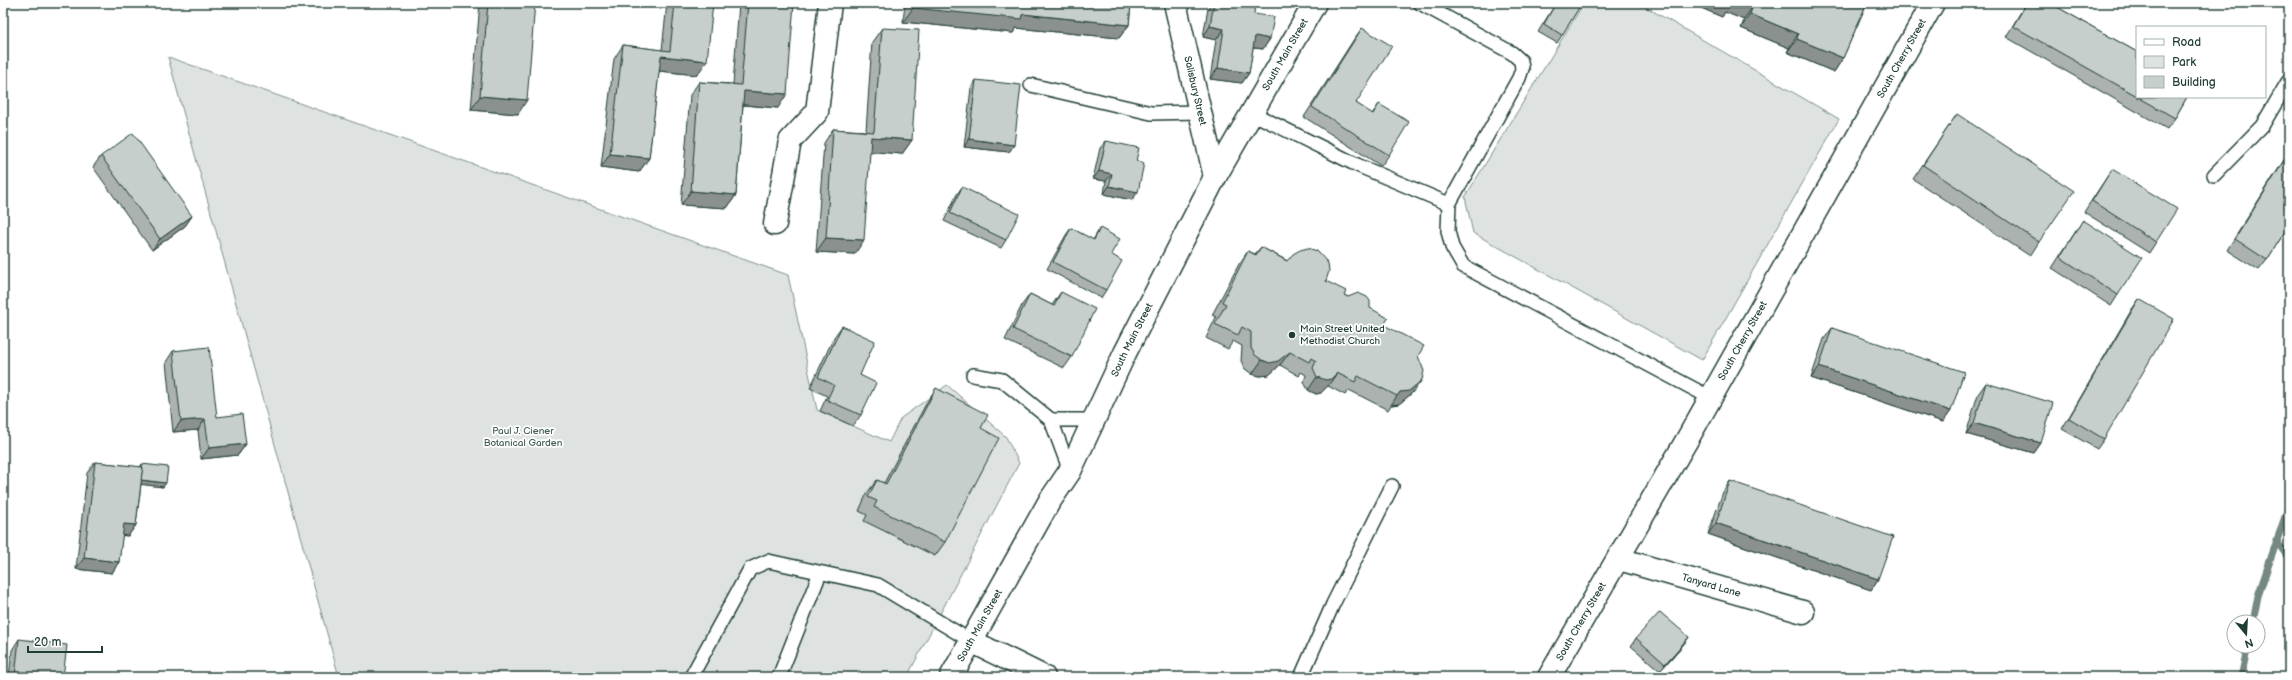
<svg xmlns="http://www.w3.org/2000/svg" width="2292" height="680" font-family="'Balsamiq Sans',sans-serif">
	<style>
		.green { fill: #dee3e2; stroke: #7e908b }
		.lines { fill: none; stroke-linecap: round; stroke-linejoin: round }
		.stream { stroke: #758883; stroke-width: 7 }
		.service-casing { stroke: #1f3d34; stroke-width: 16 }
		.minor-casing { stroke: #1f3d34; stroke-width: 25 }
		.secondary-casing { stroke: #1f3d34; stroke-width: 25 }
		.primary-casing { stroke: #1f3d34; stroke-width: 25 }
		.service { stroke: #fff; stroke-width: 13 }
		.minor { stroke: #fff; stroke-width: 22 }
		.secondary { stroke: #fff; stroke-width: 22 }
		.primary { stroke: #fff; stroke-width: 22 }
		.wall { fill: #abb2af; stroke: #1f3d34 }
		.shaded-wall { fill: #8b918f; stroke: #1f3d34 }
		.building { fill: #c7cfcc; stroke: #1f3d34 }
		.poi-dot { fill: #1f3d34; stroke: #fff; stroke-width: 1.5 }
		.labels { text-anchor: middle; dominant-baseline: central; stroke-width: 3.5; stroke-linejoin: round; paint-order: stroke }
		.street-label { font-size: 10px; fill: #1f3d34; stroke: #fff }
		.poi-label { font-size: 10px; fill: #1f3d34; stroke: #fff; text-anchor: start }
		.park-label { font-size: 10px; fill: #455e57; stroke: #fff }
	</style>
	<rect width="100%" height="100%" fill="#fff"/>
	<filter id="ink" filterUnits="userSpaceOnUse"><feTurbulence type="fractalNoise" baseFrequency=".025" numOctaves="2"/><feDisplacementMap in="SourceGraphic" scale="8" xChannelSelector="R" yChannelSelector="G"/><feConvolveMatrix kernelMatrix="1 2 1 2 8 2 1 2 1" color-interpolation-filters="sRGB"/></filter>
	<g filter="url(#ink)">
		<g class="green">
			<path d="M1584,3H1639L1839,119L1702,360L1473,233L1465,197Z"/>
			<path d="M168,57L788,275L817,410L889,442L901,418L947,385L1006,437L1019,463L907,677H339Z"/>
		</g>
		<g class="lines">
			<g class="stream">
				<path d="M2276,540L2289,559"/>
				<path d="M2253,622L2258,596L2289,505"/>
				<path d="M2241,677L2248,646"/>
			</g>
			<g class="service-casing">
				<g id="service">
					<path d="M1420,3L1512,53L1521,61L1522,69L1519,78L1449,204L1448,231L1452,247L1463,266L1711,398"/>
					<path d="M1031,85L1151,113L1200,112"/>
					<path d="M1252,113L1357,165L1449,204"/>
					<path d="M2214,175L2262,126L2289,80"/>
					<path d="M973,375L1002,380L1051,420"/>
					<path d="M1070,471L1051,420H1094"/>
					<path d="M691,677L750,569L768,561L878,585L971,641"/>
					<path d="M779,677L820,573"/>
					<path d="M1301,677L1333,604L1392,486"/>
				</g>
			</g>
			<g class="minor-casing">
				<g id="minor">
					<path d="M775,224L790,141L817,112L830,3"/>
					<path id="s1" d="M1619,559L1803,612"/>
					<path d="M971,641L1044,677"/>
				</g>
			</g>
			<g class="secondary-casing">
				<g id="secondary">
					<path id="s2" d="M1175,3L1215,177"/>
					<path id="s3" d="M1549,677L1688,438L1933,3"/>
				</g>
			</g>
			<g class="primary-casing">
				<g id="primary">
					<path id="s4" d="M951,677L1049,502L1070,471L1125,353L1215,177L1315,3"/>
				</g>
			</g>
			<use href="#service" class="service"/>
			<use href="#minor" class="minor"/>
			<use href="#secondary" class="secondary"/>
			<use href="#primary" class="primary"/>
		</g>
		<g class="wall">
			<path d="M480,3H535L518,114L471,110Z"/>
			<path d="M667,3H713L697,75L659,71L649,158L639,172L601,167L614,59L623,45L662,50Z"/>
			<path d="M739,3H794L778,108L743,105L736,195L727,208L681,205L690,95L699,82L733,84Z"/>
			<path d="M905,3H1131L1129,25L1119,38L1016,28L1013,33L903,22Z"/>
			<path d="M1211,3H1214L1254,14L1270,39L1263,49L1253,48L1249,73L1242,83L1210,79L1216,40L1203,37L1208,8Z"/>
			<path d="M1556,3H1582L1557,43L1538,32Z"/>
			<path d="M1690,3H1867L1843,58L1834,72L1787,52L1789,48L1741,28L1744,20L1725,12L1722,17Z"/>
			<path d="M2026,3H2050L2137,52V97H2187L2175,118L2167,129L2006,37Z"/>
			<path d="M882,28L912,140L902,154L870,151L855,254L816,252L824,143L833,129L866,131L872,42Z"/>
			<path d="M1362,28L1356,103L1372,114L1379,104L1389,155L1381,166L1304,117L1354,39Z"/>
			<path d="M976,80L1014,145L1009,152L964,147L971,88Z"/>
			<path d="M1957,114L2039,242L2030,256L1913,179Z"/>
			<path d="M1106,141L1136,161L1132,200L1104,194L1106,181L1093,179L1100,148Z"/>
			<path d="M2289,152V225L2267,260L2259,270L2227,250Z"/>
			<path d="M101,156L192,216L185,226L152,250L93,167Z"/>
			<path d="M2112,169L2156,242L2149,253L2084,212Z"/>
			<path d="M962,187L1006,240L1001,248L944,221L957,194Z"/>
			<path d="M2083,220L2118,295L2111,306L2052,268Z"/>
			<path d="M1071,228L1093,240L1100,228L1111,254L1106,290L1101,298L1047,269L1066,235Z"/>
			<path d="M1261,247L1326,281L1344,295L1370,308L1384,325L1418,356L1412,393L1399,404L1391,405L1388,410L1349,390L1345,395L1328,386L1321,393L1316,394L1308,390L1304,382L1306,375L1301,372L1299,376L1280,365L1269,375L1260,376L1252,374L1245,369L1241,361L1242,346L1233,341L1228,349L1206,338L1216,317L1212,315L1239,264L1248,251L1255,254Z"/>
			<path d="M1061,292L1072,357L1064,368L1005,340L1022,305L1030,294L1052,305Z"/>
			<path d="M2139,299L2104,439L2097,449L2062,429L2132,309Z"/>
			<path d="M842,326L860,375L861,415L853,426L820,411L827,396L810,388L834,337Z"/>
			<path d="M1832,328L1951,411L1943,422L1811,378L1824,339Z"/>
			<path d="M173,351L217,417L246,444L238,455L201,459L198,430L173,432L166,362Z"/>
			<path d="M1986,383L2041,443L2034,453L1966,434L1978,394Z"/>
			<path d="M936,388L981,428L945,542L935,556L864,521L867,515L859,511L867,493L877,480L884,483L927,402Z"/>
			<path d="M95,462L140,467L142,464L163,487L141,484L136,525L128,536L122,535L119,562L112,573L76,569L87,473Z"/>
			<path d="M1730,481L1878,579L1871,590L1708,534L1723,492Z"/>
			<path d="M1689,637L1683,645L1660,671L1631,646L1636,638Z"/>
			<path d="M19,639L63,677H9L12,650Z"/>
		</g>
		<g class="shaded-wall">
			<path d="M1690,3H1745L1753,6L1744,20L1725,12L1722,17Z"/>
			<path d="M913,8L1023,14L1129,25L1119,38L1016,28L1013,33L903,22Z"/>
			<path d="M1750,14L1798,34L1789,48L1741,28Z"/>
			<path d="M1210,26L1224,29L1216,40L1203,37Z"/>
			<path d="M1255,36L1270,39L1263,49L1247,47Z"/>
			<path d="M1797,39L1843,58L1834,72L1787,52Z"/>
			<path d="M661,56L707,61L697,75L651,70Z"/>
			<path d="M1218,68L1249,73L1242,83L1210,79Z"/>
			<path d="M744,91L787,94L778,108L735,104Z"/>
			<path d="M480,96L527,100L518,114L471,110Z"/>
			<path d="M871,137L912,140L902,154L862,151Z"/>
			<path d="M969,139L1014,145L1009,152L964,147Z"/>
			<path d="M610,154L649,158L639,172L601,167Z"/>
			<path d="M1099,171L1112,174L1106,181L1093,179Z"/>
			<path d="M1109,186L1138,192L1132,200L1104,194Z"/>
			<path d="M691,191L736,195L727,208L681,205Z"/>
			<path d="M192,216L185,226L152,250L160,239Z"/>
			<path d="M826,238L864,240L855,254L816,252Z"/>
			<path d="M1290,352L1280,365L1269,375L1260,376L1252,374L1262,360Z"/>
			<path d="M1819,367L1951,411L1943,422L1811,378Z"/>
			<path d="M1337,373L1328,386L1321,393L1316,394L1308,390L1317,377Z"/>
			<path d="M1422,380L1412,393L1399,404L1391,405L1397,396L1400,392Z"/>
			<path d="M205,419L198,430L173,432L181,421Z"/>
			<path d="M1974,423L2041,443L2034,453L1966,434Z"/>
			<path d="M246,444L238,455L201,459L209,448Z"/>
			<path d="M140,480L166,483L163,487L138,484Z"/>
			<path d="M1716,523L1878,579L1871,590L1708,534Z"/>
			<path d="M124,524L136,525L128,536L116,535Z"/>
			<path d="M84,558L119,562L112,573L76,569Z"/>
			<path d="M1689,637L1683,645L1660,671L1665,664Z"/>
		</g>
		<g class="building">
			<path d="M488,3H535L527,100L480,96Z"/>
			<path d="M675,3H713L707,61L661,56L649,158L610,154L623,45L670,51Z"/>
			<path d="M748,3H794L787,94L744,91L736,195L691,191L699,82L741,85Z"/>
			<path d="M913,3H1131L1129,25L1023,14L1022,19L913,8Z"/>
			<path d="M1214,3H1255L1254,14L1274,17L1270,39L1255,36L1249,73L1218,68L1224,29L1210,26Z"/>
			<path d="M1556,3H1582L1562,35L1544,24Z"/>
			<path d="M1745,3H1867L1843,58L1797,39L1798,34L1750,14L1753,6Z"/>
			<path d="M2027,3H2050L2137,52V96L2013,26Z"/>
			<path d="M882,28L919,30L912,140L871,137L864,240L826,238L833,129L874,132Z"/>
			<path d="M1362,28L1392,46L1356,103L1373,114L1379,104L1409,122L1389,155L1312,107Z"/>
			<path d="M976,80L1021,85L1014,145L969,139Z"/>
			<path d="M2138,97H2187L2175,118Z"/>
			<path d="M1957,114L2074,191L2039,242L1923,165Z"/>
			<path d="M133,133L192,216L160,239L101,156Z"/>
			<path d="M1106,141L1139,148L1136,161L1144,163L1138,192L1109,186L1112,174L1099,171Z"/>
			<path d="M2289,153V225L2267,260L2235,239Z"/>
			<path d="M2112,169L2177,209L2156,242L2092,201Z"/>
			<path d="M962,187L1019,214L1006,240L950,213Z"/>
			<path d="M2083,220L2142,258L2118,295L2060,257Z"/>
			<path d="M1071,228L1094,240L1100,228L1120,239L1111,254L1122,261L1106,290L1053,262Z"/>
			<path d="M1261,247L1287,261L1293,254L1300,250L1308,248L1317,251L1328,263L1329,271L1326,281L1346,291L1344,295L1348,297L1358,293L1367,297L1370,301V308L1388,318L1384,325L1424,346L1418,356L1424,371L1422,380L1409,391L1400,392L1397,396L1358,376L1355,382L1337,373L1331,379L1326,380L1317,377L1313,368L1316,361L1311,358L1309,362L1290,352L1278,361L1270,363L1262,360L1255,355L1251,348V332L1242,327L1238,335L1215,324L1226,304L1222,302L1248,251L1256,255Z"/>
			<path d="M1061,292L1095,309L1072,357L1013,329L1030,294L1054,306Z"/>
			<path d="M2139,299L2174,319L2104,439L2069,418Z"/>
			<path d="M842,326L875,341L860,375L876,383L861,415L827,400L834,385L818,377Z"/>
			<path d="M1832,328L1964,372L1951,411L1819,367Z"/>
			<path d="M209,347L217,417L242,414L246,444L209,448L205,419L181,421L173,351Z"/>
			<path d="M1986,383L2053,403L2041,443L1974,423Z"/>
			<path d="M936,388L988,415L981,428L999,438L945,542L874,507L877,501L868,497L877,480L886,484Z"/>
			<path d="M95,462L143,467L136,525L124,524L119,562L84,558Z"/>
			<path d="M142,464L168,467L166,483L141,480L143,467H142Z"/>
			<path d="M1730,481L1893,537L1878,579L1716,523Z"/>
			<path d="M1660,612L1689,637L1665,664L1636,638Z"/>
			<path d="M19,639L67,645L63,677H15Z"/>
		</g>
	</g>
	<circle class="poi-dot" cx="1292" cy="335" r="4"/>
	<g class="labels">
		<g class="street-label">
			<text stroke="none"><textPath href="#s4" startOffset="707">South Main Street</textPath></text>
			<text stroke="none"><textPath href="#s3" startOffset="712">South Cherry Street</textPath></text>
			<text stroke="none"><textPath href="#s2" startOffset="90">Salisbury Street</textPath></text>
			<text stroke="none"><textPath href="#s4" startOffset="383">South Main Street</textPath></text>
			<text stroke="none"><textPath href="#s3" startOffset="388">South Cherry Street</textPath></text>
			<text stroke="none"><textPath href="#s1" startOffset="96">Tanyard Lane</textPath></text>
			<text stroke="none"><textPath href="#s3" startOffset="64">South Cherry Street</textPath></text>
			<text stroke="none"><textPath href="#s4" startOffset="59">South Main Street</textPath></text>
		</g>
		<g class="poi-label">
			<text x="1300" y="329">Main Street United<tspan x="1300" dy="12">Methodist Church</tspan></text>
		</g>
		<g class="park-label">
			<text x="523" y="431">Paul J. Ciener<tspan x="523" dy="12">Botanical Garden</tspan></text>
		</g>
	</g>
	<rect width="2292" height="680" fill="none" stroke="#fff" stroke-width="16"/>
	<rect x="8" y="8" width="2276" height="664" fill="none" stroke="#1f3d34" stroke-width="1.5" filter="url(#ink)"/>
	<rect x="2136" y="26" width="130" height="72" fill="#ffffff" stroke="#a5b1ae"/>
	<rect x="2144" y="39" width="20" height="6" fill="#ffffff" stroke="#a5b1ae"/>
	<text x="2172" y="46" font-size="12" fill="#1f3d34">Road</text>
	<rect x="2144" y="56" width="20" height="12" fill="#dee3e2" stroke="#a5b1ae"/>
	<text x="2172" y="66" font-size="12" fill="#1f3d34">Park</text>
	<rect x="2144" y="76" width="20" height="12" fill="#c7cfcc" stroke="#a5b1ae"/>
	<text x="2172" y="86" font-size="12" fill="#1f3d34">Building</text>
	<g transform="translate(2246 634) rotate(162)"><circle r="19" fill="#ffffff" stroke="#a5b1ae"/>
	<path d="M0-3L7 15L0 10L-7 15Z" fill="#1f3d34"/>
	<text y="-6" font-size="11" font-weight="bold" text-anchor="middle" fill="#1f3d34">N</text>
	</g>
	<path d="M28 646v6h74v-6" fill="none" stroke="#1f3d34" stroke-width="2"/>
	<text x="34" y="646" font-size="12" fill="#1f3d34" stroke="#ffffff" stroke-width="3" paint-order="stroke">20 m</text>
</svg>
